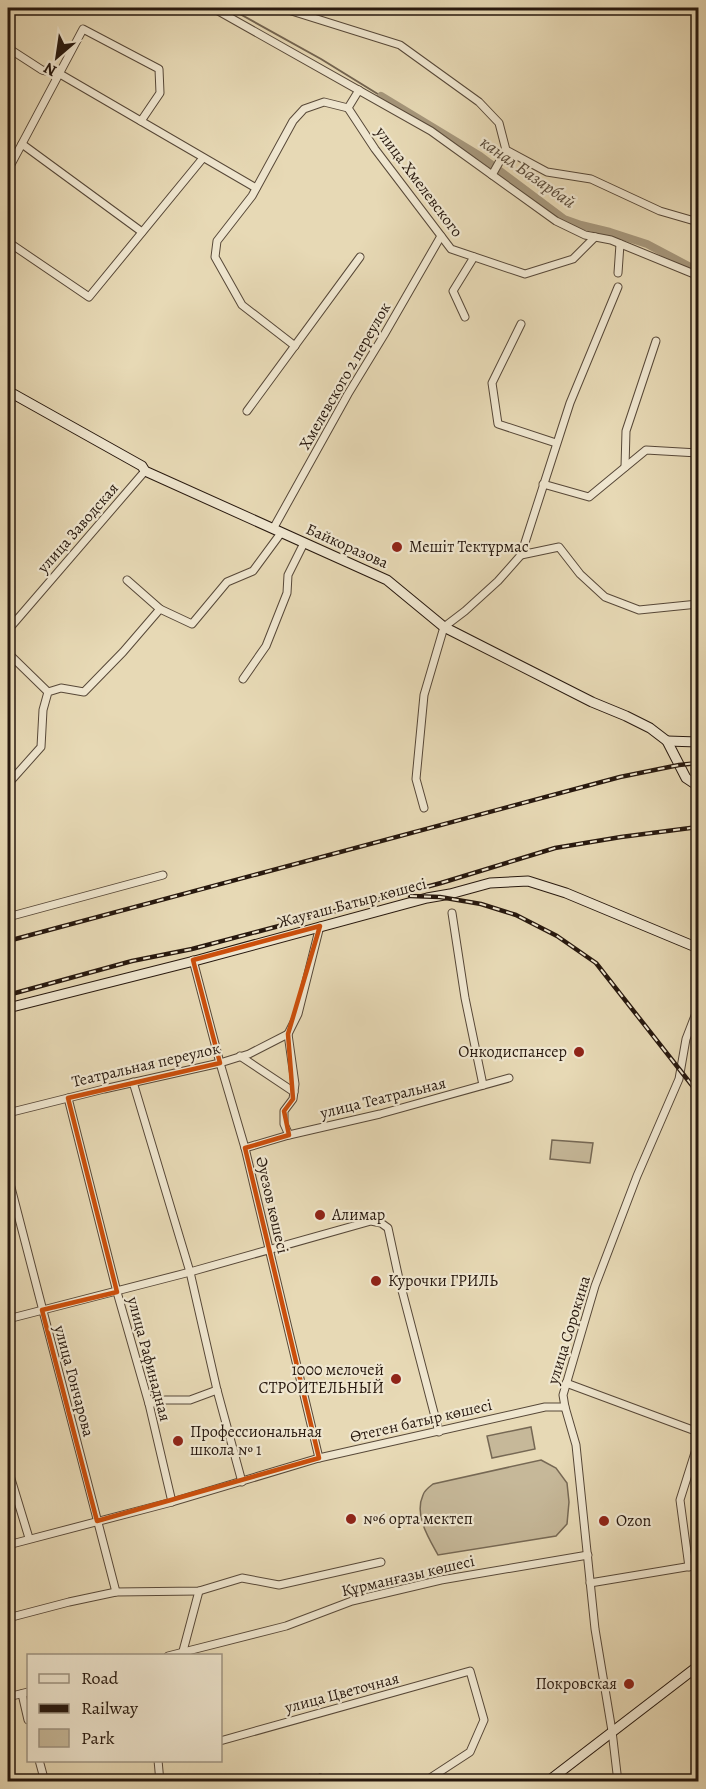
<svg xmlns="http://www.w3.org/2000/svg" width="706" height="1789" font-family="Alegreya,serif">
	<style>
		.green { fill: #c6b899; stroke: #766854; stroke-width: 1.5 }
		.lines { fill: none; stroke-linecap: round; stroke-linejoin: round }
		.stream { stroke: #736450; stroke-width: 2 }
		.canal { stroke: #a6977c; stroke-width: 8 }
		.street-casing { stroke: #574838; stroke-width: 9 }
		.secondary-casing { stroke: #27180e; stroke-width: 11 }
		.street { stroke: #efe6cf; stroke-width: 7 }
		.secondary { stroke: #efe6cf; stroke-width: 9 }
		.rail-casing { stroke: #27180e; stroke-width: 4.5 }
		.rail { stroke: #efe6cf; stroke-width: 2; stroke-dasharray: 7; stroke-linecap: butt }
		.marked { fill: none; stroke: #cb4f0c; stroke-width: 4.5; stroke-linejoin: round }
		.poi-dot { fill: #8f2418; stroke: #efe6cf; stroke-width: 2 }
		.labels { text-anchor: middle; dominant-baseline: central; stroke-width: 4.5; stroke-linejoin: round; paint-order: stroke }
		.street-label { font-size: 16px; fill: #27180e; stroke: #efe6cf }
		.poi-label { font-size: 16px; fill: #27180e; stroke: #efe6cf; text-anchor: start }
		.water-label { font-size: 18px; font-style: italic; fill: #5a4b3a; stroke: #efe6cf }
	</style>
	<rect width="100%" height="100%" fill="#e7d9b5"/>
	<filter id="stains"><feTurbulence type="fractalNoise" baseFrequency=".00333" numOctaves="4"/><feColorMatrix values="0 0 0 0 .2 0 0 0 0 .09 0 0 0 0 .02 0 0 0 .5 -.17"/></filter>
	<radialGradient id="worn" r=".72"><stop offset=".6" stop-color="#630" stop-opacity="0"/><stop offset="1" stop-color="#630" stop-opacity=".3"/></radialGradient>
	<g class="green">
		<path d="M552,1140L593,1143L590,1163L550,1159Z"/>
		<path d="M531,1427L535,1449L492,1458L487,1436Z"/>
		<path d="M541,1460L556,1468L567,1483L569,1502L567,1524L556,1536L438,1555C428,1537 414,1515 423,1495C424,1491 429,1487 433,1484Z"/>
	</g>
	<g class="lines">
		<path class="stream" d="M229,8L321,59L381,96"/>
		<path class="canal" d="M381,96L480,156L564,219L581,225L610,232L647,244L698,271"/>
		<g class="street-casing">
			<g id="street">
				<path d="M213,8L431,131L556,221L585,235L611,240L694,274L698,277"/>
				<path d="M282,8L400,45L479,102L499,123L506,150L547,172L591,179L660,211L698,222"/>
				<path d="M8,48L42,70L60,74L256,188"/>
				<path d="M359,90L348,108L375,149L451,249L525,274L573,259L595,237"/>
				<path d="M22,144L142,232"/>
				<path d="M8,170L83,29L159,69L160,93L141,121"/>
				<path d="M492,175L506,150"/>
				<path d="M8,242L89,297L203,158"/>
				<path d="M618,273L620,244"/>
				<path d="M465,317L453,291L474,257"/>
				<path d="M521,324L492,383L498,424L556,443"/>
				<path d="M295,346L242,305L215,257L217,241L252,196L293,121L304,109L324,102L348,108"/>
				<path d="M247,411L360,257"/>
				<path d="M625,467L626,431L656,341"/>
				<path d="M543,484L589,497L646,450L698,453"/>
				<path d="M273,529L348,394L384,335L441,236"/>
				<path d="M521,555L559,547L580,574L605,597L639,610L698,604"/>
				<path d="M127,580L160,609"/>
				<path d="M8,630L145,471"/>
				<path d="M8,653L48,692"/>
				<path d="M243,679L266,646L287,593L288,575L304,543"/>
				<path d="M8,784L41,747L43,710L48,692L61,688L84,692L123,652L160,609L192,624L227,582L253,571L281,533"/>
				<path d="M424,808L416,779L424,695L444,627L465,611L498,581L521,555L570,403L618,287"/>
				<path d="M452,913L465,998L483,1085"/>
				<path d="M8,917L163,875"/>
				<path d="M193,960L220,1063L245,1148L319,1458"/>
				<path d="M240,1056L294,1092"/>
				<path d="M133,1082L190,1272L217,1390L242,1482"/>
				<path d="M68,1098L117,1292L149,1404L172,1502"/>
				<path d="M8,1113L104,1089L220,1063L249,1054L288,1034"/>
				<path d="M289,1135L284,1124V1111L293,1099L295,1084L288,1034L298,1014L320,926"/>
				<path d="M245,1148L289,1135L380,1114L509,1078"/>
				<path d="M8,1176L116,1592"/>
				<path d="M8,1319L190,1272L371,1221L381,1223L388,1228L399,1279L439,1432"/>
				<path d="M566,1383L698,1432"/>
				<path d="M149,1404L165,1400H190L217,1390"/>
				<path d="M8,1469L29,1538"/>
				<path d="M8,1545L172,1502L319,1458L545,1407H565"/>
				<path d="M689,1567L680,1500L698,1443"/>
				<path d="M590,1583L698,1565"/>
				<path d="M8,1618L69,1602L116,1592L199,1591L242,1578L279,1585L381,1562"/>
				<path d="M183,1651L199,1591"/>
				<path d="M168,1656L286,1626L352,1601L441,1580L588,1555"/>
				<path d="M22,1694L28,1720"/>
				<path d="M8,1697L28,1692"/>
				<path d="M220,1741L470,1671L484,1720L470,1752L424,1782"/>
				<path d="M39,1760L45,1782"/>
				<path d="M158,1760L160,1782"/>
				<path d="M311,1782L320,1778"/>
				<path d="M618,1782L612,1731L595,1629L576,1445L565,1407L563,1395L595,1286L637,1176L679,1079L686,1039L698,1008"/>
			</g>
		</g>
		<g class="secondary-casing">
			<g id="secondary">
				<path d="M8,391L142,466L145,471L387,580L444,627L592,702L626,716L650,728L667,741L686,778L698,786"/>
				<path d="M667,741L698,742"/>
				<path d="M8,1008L198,960L427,898L450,894L490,883L528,881L566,893L698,948"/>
				<path d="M547,1782L698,1666"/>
			</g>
		</g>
		<use href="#street" class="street"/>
		<use href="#secondary" class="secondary"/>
		<g class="rail-casing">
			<g id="rail">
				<path d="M410,896L440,897L481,904L516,915L557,936L596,963L698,1093"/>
				<path d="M8,941L620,777L679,765L698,763"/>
				<path d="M8,995L132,961L192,949L441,883L555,848L621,837L698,827"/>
			</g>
		</g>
		<use href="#rail" class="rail"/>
	</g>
	<path class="marked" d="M320,926L288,1034L293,1099L284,1111L289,1135L245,1148L319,1458L97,1521L42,1310L117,1292L68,1098L220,1063L193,960Z"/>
	<g class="poi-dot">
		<circle cx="397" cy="547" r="6"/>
		<circle cx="579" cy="1052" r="6"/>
		<circle cx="320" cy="1215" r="6"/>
		<circle cx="376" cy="1281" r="6"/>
		<circle cx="396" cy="1379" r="6"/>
		<circle cx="178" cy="1441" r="6"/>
		<circle cx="351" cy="1519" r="6"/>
		<circle cx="604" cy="1521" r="6"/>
		<circle cx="629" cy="1684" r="6"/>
	</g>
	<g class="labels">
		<g class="street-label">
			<text transform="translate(419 182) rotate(53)">улица Хмелевского</text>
			<text transform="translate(345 376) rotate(-60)">Хмелевского 2 переулок</text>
			<text transform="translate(78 528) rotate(-49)">улица Заводская</text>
			<text transform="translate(347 546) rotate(24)">Байкоразова</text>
			<text transform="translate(352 903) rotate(-15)">Жауғаш Батыр көшесі</text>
			<text transform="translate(146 1065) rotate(-13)">Театральная переулок</text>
			<text transform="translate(383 1098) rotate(-14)">улица Театральная</text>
			<text transform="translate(272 1205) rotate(77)">Әуезов көшесі</text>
			<text transform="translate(569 1330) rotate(-73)">улица Сорокина</text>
			<text transform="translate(149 1359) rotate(75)">улица Рафинадная</text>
			<text transform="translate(74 1381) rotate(75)">улица Гончарова</text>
			<text transform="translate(421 1421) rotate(-13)">Өтеген батыр көшесі</text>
			<text transform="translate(408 1576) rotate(-13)">Құрманғазы көшесі</text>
			<text transform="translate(342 1693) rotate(-15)">улица Цветочная</text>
		</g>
		<g class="poi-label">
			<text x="409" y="547">Мешіт Тектұрмас</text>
			<text x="567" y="1052" text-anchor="end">Онкодиспансер</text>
			<text x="332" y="1215">Алимар</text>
			<text x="388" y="1281">Курочки ГРИЛЬ</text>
			<text x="384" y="1370" text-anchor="end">1000 мелочей<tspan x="384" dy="18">СТРОИТЕЛЬНЫЙ</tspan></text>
			<text x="190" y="1432">Профессиональная<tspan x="190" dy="18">школа № 1</tspan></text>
			<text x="363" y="1519">№6 орта мектеп</text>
			<text x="616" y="1521">Ozon</text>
			<text x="617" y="1684" text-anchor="end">Покровская</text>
		</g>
		<g class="water-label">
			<text transform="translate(528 172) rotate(35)">канал Базарбай</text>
		</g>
	</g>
	<rect width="706" height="1789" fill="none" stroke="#e7d9b5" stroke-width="30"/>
	<rect x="9" y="9" width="688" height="1771" fill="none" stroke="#27180e" stroke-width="3"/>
	<rect x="15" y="15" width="676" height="1759" fill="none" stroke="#27180e" stroke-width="1.5"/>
	<rect x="27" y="1654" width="195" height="108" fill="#efe6cf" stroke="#9f9482" stroke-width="1.5"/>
	<rect x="39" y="1674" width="30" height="9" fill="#efe6cf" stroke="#9f9482" stroke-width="1.5"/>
	<text x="81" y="1684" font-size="18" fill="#27180e">Road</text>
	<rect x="39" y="1704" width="30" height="9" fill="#27180e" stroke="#9f9482" stroke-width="1.5"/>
	<text x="81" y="1714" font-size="18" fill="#27180e">Railway</text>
	<rect x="39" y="1729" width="30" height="18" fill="#c6b899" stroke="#9f9482" stroke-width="1.5"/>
	<text x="81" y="1744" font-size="18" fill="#27180e">Park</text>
	<g transform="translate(57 57) rotate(209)" stroke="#efe6cf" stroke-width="4.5" paint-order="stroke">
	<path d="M0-4.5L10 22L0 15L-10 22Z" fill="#27180e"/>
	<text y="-9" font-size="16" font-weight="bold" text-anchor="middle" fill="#27180e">N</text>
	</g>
	<rect width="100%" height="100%" filter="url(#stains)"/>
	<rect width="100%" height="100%" fill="url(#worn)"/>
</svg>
